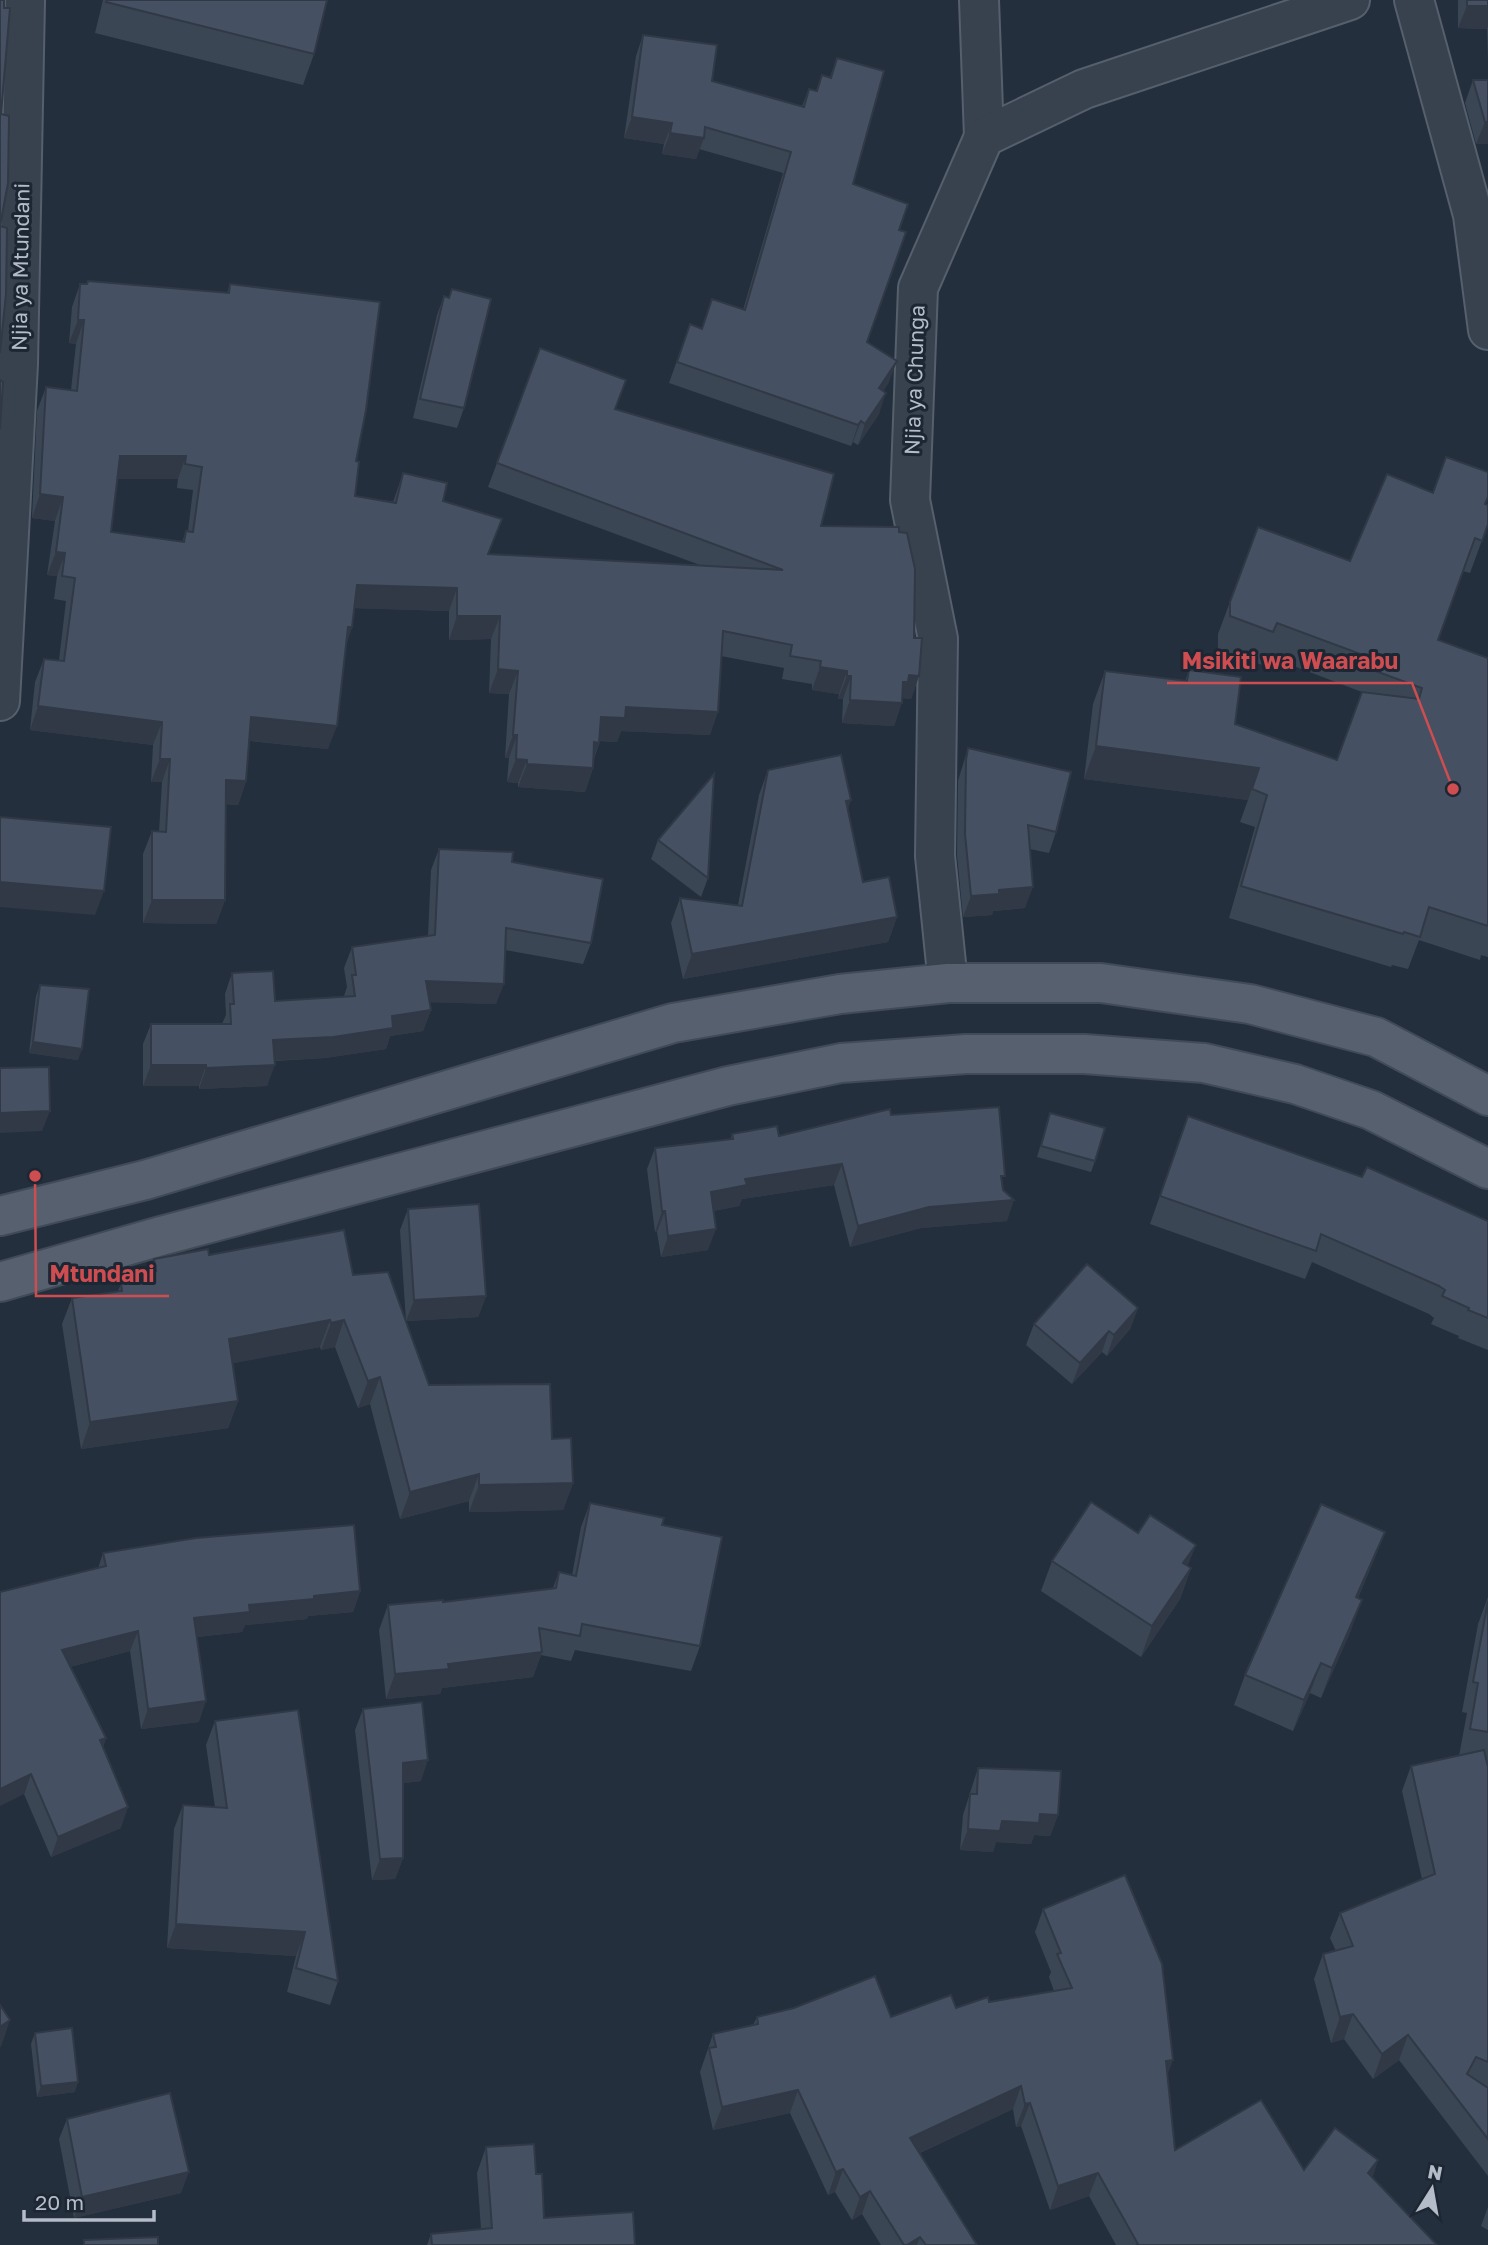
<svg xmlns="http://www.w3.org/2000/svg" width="1488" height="2245" font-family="'Golos Text',sans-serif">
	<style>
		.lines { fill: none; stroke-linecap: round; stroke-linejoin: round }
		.minor-casing { stroke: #565f6c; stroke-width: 42 }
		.primary-casing { stroke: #414a57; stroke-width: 42 }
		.minor { stroke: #38414e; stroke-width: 38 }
		.primary { stroke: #56606e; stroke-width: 38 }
		.wall { fill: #3b4654; fill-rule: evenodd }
		.shaded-wall { fill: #303945 }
		.building { fill: #455162; stroke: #303945; stroke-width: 2; fill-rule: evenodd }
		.labels { text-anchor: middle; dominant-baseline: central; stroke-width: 6; stroke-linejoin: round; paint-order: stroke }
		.street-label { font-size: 21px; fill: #b4bcc9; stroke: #1d2633 }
		.leader { fill: none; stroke: #ce4d50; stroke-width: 2.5 }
		.callout-dot { fill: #ce4d50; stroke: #1d2633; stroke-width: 2.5 }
		.callout-label { font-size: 23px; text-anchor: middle; font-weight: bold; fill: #ce4d50; stroke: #1d2633; stroke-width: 6; stroke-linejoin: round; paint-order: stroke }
	</style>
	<rect width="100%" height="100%" fill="#242f3e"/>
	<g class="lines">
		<g class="minor-casing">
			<g id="minor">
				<path d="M979,0L984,137"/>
				<path d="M1414,0L1473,215L1488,330"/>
				<path d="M0,701L18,364L25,0"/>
				<path d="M948,983L935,856L938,639L910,500L918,288L984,137L1084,89L1350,0"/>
			</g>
		</g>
		<g class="primary-casing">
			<g id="primary">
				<path d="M0,1216L145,1180L673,1023L840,994L948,983H1101L1250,1004L1376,1037L1488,1096"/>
				<path d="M0,1282L161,1236L728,1086L841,1063L966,1054H1084L1204,1063L1295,1084L1371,1110L1488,1169"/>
			</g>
		</g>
		<use href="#minor" class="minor"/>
		<use href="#primary" class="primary"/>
	</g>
	<g class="wall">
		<path d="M103,0H327L314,54L303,85L95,33Z"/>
		<path d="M1458,0H1488V62L1487,29L1458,28Z"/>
		<path d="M643,35L712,81L802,106L809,89L816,91L822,75L830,77L837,58L853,184L899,230L867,342L889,382L883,391L879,414L858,445L853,442L851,446L669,383L690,324L702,328L743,310L783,173L699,149L696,159L662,154L664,144L624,138L636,56Z"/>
		<path d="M1473,80H1488V144H1476L1465,103Z"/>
		<path d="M80,284L227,293L230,284L356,461L355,496L393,502L403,473L443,501L489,554L700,565L488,487L540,348L616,409L821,526L899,532L919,676L911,699L903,698L894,726L842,723L843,699H838L839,694L812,690V684L782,679L784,668L721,656L710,735L621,731L617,742L600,741L594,759L593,768L585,792L518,787V783L507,782L509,758H505L509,694L489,693L491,639L449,640V611L354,608L352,627L346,645L328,749L250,741L246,781L238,805L225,804V900L216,924L143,923V854L152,831L159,832L162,782H151L153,745L30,730L35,682L44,659L59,660L66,601L54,599L57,576L47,575L55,521L32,518L37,411L46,387L71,390L76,344L69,343L72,307ZM117,479H178L177,488L193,490L188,531H186L182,542L111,532Z"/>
		<path d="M452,289L464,408L457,428L413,418L437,315L444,296L449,298Z"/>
		<path d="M1433,493L1486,504L1488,524L1470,573L1463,571L1438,640L1488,658V957L1481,955L1480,960L1419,940L1408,969L1392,965L1391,967L1229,918L1255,827L1240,822L1248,800L1084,779L1093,704L1105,671L1185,681L1189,670L1235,724L1337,760L1362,692L1265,655L1262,665L1218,649V634L1258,527L1350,561Z"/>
		<path d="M968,748L1056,832L1049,853L1030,849L1025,908L993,911L992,915L963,917L957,855L958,781Z"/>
		<path d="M768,770L848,810L863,882L897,917L888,942L683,979L671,923L680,898L738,905L759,795Z"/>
		<path d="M658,840L708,878L701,897L651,859Z"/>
		<path d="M439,849L512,862L591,943L583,964L505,950L496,1004L430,1002L431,1010L423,1031L390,1036L386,1049L325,1058L275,1061L267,1086L199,1089V1086H143V1044L151,1024H222L226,1015L225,994L232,973L275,1001L344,996L347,987L344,968L352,947L428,936L431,870Z"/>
		<path d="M40,985L78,1060L29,1053L36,996Z"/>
		<path d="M1050,1113L1095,1161L1091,1172L1037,1157Z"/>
		<path d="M891,1115L1002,1184L1007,1221L921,1228L850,1247L834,1185L742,1199L739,1206L713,1211L708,1250L661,1257L657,1232H655L647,1169L655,1148L730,1140L732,1134L779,1136Z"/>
		<path d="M1188,1116L1488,1221V1350L1458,1338L1459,1336L1431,1324L1434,1318L1429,1314L1312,1262L1305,1279L1150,1224Z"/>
		<path d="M408,1209L486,1296L478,1317L406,1321L400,1230Z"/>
		<path d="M209,1255L353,1275L429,1385L552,1439L573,1483L563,1510L469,1512V1501L400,1519L370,1404L358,1408L335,1347L321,1350L320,1347L232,1363L238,1401L228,1428L81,1449L62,1324L72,1298L118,1291L121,1284L135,1282L138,1274L149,1272L154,1259Z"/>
		<path d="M1138,1308L1130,1329L1107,1356L1102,1352L1072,1384L1026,1345L1034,1324Z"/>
		<path d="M590,1503L662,1525L700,1646L691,1671L575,1650L571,1661L541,1655L533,1677L442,1688L440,1694L386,1699L379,1630L388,1605L443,1602L553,1588L559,1572L572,1575L581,1527Z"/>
		<path d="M1385,1532L1373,1562L1358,1598L1351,1630L1321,1698L1310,1693L1293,1731L1234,1705L1245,1675Z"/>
		<path d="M103,1553L360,1591L353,1612L308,1616L307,1619L245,1625L242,1632L197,1637L199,1722L141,1729L130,1651L70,1667L106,1738L103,1747L121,1828L51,1857L24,1794Z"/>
		<path d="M1052,1561L1188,1566L1191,1568L1180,1599L1141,1657L1041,1591Z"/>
		<path d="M1488,1597V2176L1399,2060L1373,2079L1344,2039L1331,2043L1314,1979L1323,1954L1336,1951L1330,1938L1340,1913L1422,1879L1402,1791L1411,1766L1459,1756L1467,1713L1462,1712L1478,1624Z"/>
		<path d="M363,1709L421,1781L403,1783V1858L395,1879L372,1880L355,1730Z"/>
		<path d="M215,1721L338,1981L330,2005L287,1992L296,1956L167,1948L174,1829L183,1805L215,1807L206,1745Z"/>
		<path d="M978,1768L1058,1815L1050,1836L1034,1835L1031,1844L996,1842L993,1852L960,1850L963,1815Z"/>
		<path d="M1043,1909L1167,2075L1175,2150L1304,2170L1378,2160L1372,2178L1437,2245H1116L1089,2196L1050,2210L1021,2126L1016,2127L1013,2109L920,2153L977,2245H881L862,2214L852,2220L835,2192L828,2195L790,2113L713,2130L700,2072L713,2034L753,2025L757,2017H891L956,2008L1054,1991L1049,1977L1051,1972L1035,1932Z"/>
		<path d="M35,2033L75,2092L37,2097L31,2044Z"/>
		<path d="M67,2119L181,2193L74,2218L59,2139Z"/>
		<path d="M486,2147L536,2174L544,2218L635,2245H427L431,2234L481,2229L477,2173Z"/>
		<path d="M1488,2207V2230L1481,2226Z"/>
	</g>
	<g class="shaded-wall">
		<path d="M1467,6H1488V26L1487,29L1458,28Z"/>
		<path d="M632,117L672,123L664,144L624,138Z"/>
		<path d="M1485,122H1488V144H1476Z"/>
		<path d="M670,133L704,138L696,159L662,154Z"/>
		<path d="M78,320H84L76,344L69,343Z"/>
		<path d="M897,361L889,382L872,409L879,388Z"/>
		<path d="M886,393L879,414L858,445L865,424Z"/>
		<path d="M861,421L853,442L851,446L858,425Z"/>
		<path d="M120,456H186L178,479H111Z"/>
		<path d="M40,494L63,497L55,521L32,518Z"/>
		<path d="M56,552L65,553L57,576L47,575Z"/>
		<path d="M357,585L457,588L449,611L349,608Z"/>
		<path d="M457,616H500L491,639L449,640Z"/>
		<path d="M348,627H352L344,651Z"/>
		<path d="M820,667L847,671L839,694L812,690Z"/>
		<path d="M498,669L518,671L509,694L489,693Z"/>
		<path d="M909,675L919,676L911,699L902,698V703L894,726L842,723L850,700L903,682Z"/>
		<path d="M847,676H851L843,699H838Z"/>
		<path d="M38,706L162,722L153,745L30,730Z"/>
		<path d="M626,707L718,712L710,735L621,731L617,742L593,740L601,717Z"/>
		<path d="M251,717L337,726L328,749L243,740Z"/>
		<path d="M513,735H517L509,758H505Z"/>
		<path d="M594,742L599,743L591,766Z"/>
		<path d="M1096,746L1259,768L1248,800L1084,779Z"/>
		<path d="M160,759H170L162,782H151Z"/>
		<path d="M516,759L527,760L518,783L507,782Z"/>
		<path d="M527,764L593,768L585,792L518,787Z"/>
		<path d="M226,780L246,781L238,805L217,803Z"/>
		<path d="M851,800L843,825L846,801Z"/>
		<path d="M0,882L104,891L95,915L0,907Z"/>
		<path d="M1033,887L1025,908L993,911L992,915L963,917L971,896L999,890Z"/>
		<path d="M152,900H225L216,924L143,923Z"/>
		<path d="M897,917L888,942L683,979L692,954Z"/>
		<path d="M426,981L504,984L496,1004L419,1002Z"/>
		<path d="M431,1010L423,1031L390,1036L386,1049L325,1058L266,1061L273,1040L392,1016Z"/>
		<path d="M33,1042L82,1049L78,1060L29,1053Z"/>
		<path d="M151,1065H206L199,1086H143Z"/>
		<path d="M275,1065L267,1086L199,1089L206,1068Z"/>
		<path d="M50,1111L42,1131L0,1133V1113Z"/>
		<path d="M842,1164L834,1185L742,1199L739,1206L703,1213L711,1192L745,1179Z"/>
		<path d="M1014,1200L1007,1221L921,1228L850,1247L858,1226L929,1207Z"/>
		<path d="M662,1211H665L657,1232H655Z"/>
		<path d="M716,1229L708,1250L661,1257L668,1236Z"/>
		<path d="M486,1296L478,1317L406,1321L414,1300Z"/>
		<path d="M1138,1308L1130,1329L1107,1356L1114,1335Z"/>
		<path d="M330,1320L320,1347L219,1366L229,1339Z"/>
		<path d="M344,1320L335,1347L321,1350L331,1323Z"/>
		<path d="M1109,1331L1102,1352L1072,1384L1080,1363Z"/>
		<path d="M380,1377L370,1404L358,1408L368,1381Z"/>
		<path d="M238,1401L228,1428L81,1449L90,1422Z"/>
		<path d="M479,1474L469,1501L400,1519L410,1492Z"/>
		<path d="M573,1483L563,1510L469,1512L479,1485Z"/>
		<path d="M1385,1532L1373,1562L1345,1628L1356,1597Z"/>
		<path d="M1196,1545L1184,1575L1183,1563Z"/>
		<path d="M1191,1568L1180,1599L1141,1657L1152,1626Z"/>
		<path d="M360,1591L353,1612L308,1616L307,1619L245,1625L242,1632L187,1638L194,1618L249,1605L314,1596Z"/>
		<path d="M1362,1600L1351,1630L1321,1698L1332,1668Z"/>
		<path d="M138,1631L130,1651L55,1671L62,1650Z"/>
		<path d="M542,1652L533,1677L442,1688L440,1694L386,1699L395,1674L448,1664Z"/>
		<path d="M1321,1663L1310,1693L1293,1731L1304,1700Z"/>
		<path d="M206,1701L199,1722L141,1729L148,1709Z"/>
		<path d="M106,1738L99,1758L100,1740Z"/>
		<path d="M428,1760L421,1781L396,1784L403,1763Z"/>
		<path d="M31,1774L24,1794L0,1806V1789Z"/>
		<path d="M128,1807L121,1828L51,1857L58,1837Z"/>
		<path d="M1040,1814L1058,1815L1050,1836L1034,1835L1031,1844L996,1842L993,1852L960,1850L968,1829Z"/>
		<path d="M403,1858L395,1879L372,1880L380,1859Z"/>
		<path d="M176,1924L305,1932L296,1956L167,1948Z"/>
		<path d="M1353,2014L1344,2039L1331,2043L1340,2017Z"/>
		<path d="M10,2020L1,2047H0V2027Z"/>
		<path d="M1408,2035L1399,2060L1373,2079L1382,2054Z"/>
		<path d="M1173,2060L1164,2084L1166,2061Z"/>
		<path d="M78,2082L75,2092L37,2097L41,2086Z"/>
		<path d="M1021,2086L1013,2109L902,2161L910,2138Z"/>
		<path d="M798,2090L790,2113L713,2130L722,2107Z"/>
		<path d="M1030,2103L1021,2126L1016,2127L1025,2104Z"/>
		<path d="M1378,2160L1370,2184L1368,2173Z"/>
		<path d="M843,2169L835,2192L828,2195L836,2172Z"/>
		<path d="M189,2172L181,2193L74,2218L82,2197Z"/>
		<path d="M1098,2173L1089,2196L1050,2210L1058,2186Z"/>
		<path d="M870,2191L862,2214L852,2220L860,2197Z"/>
		<path d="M920,2237L917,2245H907Z"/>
	</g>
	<g class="building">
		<path d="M0,0H4V8H10L1,114L9,116L8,183L0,226L7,228L6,294L0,353Z"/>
		<path d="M107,0H327L314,54L106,2Z"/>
		<rect x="1467" y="0" width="21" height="6"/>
		<path d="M643,35L717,45L712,81L804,107L809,89L817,91L822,75L831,78L837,58L884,71L853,184L908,204L899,230L906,232L867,342L897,361L879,388L886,393L865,424L861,421L858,425L677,362L690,324L702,329L712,299L745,310L791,152L705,127L704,138L670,133L672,123L632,117Z"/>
		<path d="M1473,80H1488V122H1485Z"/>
		<path d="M88,281L229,293L230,284L380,302L366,410L356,461L359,462L355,496L396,503L403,473L447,483L443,501L502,519L488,554L783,570L497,463L540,348L626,380L615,409L834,474L821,526L899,527V532L907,533L915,569L914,638H922L919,676L909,675L908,682H903L902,703L850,700L851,676H847V671L820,667L821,661L790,656L792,645L723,631L718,712L626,707L625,718L601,717L599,743L594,742L593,768L527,764V760L516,759L517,735H513L518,671L498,669L500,616H457V588L357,585L352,627H348L337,726L251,717L246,781L226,780L225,900H152V831L166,832L170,759H160L162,722L38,706L44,659L64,661L75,578L62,576L65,553L56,552L63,497L40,494L46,387L77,391L84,320H78L80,284H87ZM120,456H186L185,464L202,467L193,532L186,531L184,542L111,532Z"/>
		<path d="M452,289L491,299L464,408L420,399L444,296L449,298Z"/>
		<path d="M0,380L3,382L0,429Z"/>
		<path d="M1446,457L1488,472V497L1485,504L1488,505V524L1482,541L1475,538L1438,640L1488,658V926L1429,907L1420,937L1404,932L1403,934L1241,886L1267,795L1252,789L1259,768L1096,746L1105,671L1187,681L1189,670L1241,677L1235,724L1337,760L1362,692L1419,699L1422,688L1370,669L1374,659L1277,623L1273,632L1230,616V602L1258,527L1350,561L1387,474L1433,493Z"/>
		<path d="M968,748L1071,772L1056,832L1028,825L1033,887L999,890V894L971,896L965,834L966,760Z"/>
		<path d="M841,755L851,800L846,801L863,882L889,877L897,917L692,954L680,898L742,906L768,770Z"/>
		<path d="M714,774L708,878L658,840Z"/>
		<path d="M0,817L111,827L104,891L0,882Z"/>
		<path d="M439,849L513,852L512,862L603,879L591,943L506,928L504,984L426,981L431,1010L392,1016L393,1028L333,1037L273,1040L275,1065L206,1068V1065H151V1024H231L230,1004H234L232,973L273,971L275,1001L355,996L352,975H356L352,947L435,935Z"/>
		<path d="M40,985L89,989L82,1049L33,1042Z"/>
		<path d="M49,1067L50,1111L0,1113V1068Z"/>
		<path d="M999,1107L1005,1176H1001L1003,1190L1014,1200L929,1207L858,1226L842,1164L745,1179L747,1185L711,1192L716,1229L668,1236L665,1211H662L655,1148L733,1139L732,1134L777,1126L779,1136L890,1109L891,1115Z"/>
		<path d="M1050,1113L1105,1128L1095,1161L1041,1146Z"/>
		<path d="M1188,1116L1362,1177L1367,1167L1488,1221V1318L1468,1310L1469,1308L1442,1296L1445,1290L1439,1286L1321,1234L1316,1251L1160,1196Z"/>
		<path d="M479,1204L486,1296L414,1300L408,1209Z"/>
		<path d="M344,1230L353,1275L388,1272L429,1385L550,1384L552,1439L571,1438L573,1483L479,1485V1474L410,1492L380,1377L368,1381L344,1320L331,1323L330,1320L229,1339L238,1401L90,1422L72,1298L122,1291L121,1284L140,1281L138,1274L156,1271L154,1259L208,1249L209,1255Z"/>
		<path d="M1087,1264L1138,1308L1114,1335L1109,1331L1080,1363L1034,1324Z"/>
		<path d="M1091,1502L1138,1533L1150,1515L1196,1545L1183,1563L1191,1568L1152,1626L1052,1561Z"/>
		<path d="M590,1503L664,1518L662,1525L722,1537L700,1646L582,1624L580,1636L539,1628L542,1652L448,1664L449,1669L395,1674L388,1605L443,1600V1602L556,1588L559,1572L576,1576Z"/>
		<path d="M1321,1504L1385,1532L1356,1597L1362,1600L1332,1668L1321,1663L1304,1700L1245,1675Z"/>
		<path d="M354,1525L360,1591L314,1596V1599L249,1605L250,1612L194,1618L206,1701L148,1709L138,1631L62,1650L106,1738L100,1740L128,1807L58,1837L31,1774L0,1789V1592L106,1566L103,1553L196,1538Z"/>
		<path d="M1488,1601V1732L1470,1729L1478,1683L1473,1682Z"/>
		<path d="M422,1702L428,1760L403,1763V1858L380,1859L363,1709Z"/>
		<path d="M298,1710L338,1981L296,1968L305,1932L176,1924L183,1805L227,1808L215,1721Z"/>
		<path d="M1484,1750L1488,1767V2062L1476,2057L1467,2074L1488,2088V2139L1408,2035L1382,2054L1353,2014L1340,2017L1323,1954L1353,1946L1340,1913L1435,1874L1411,1766Z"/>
		<path d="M978,1768L1061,1771L1058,1815L1040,1814L1039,1823L1002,1821L1000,1831L968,1829L970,1794H977Z"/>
		<path d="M1125,1875L1162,1964L1173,2060L1166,2061L1175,2150L1261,2100L1304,2170L1335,2128L1378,2160L1368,2173L1437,2245H1136L1138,2244L1098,2173L1058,2186L1030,2103L1025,2104L1021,2086L910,2138L977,2245H926L920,2237L907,2245H904L870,2191L860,2197L843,2169L836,2172L798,2090L722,2107L709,2048L716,2047L713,2034L758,2024L757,2017L794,2008L875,1976L891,2017L951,1995L956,2008L988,1997L989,2002L1072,1988L1057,1954L1061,1953L1043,1909Z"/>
		<path d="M0,2005L10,2020L0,2027Z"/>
		<path d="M72,2028L78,2082L41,2086L35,2033Z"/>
		<path d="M170,2093L189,2172L82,2197L67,2119Z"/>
		<path d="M534,2144L536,2174H542L544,2218L633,2212L635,2245H432L431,2234L492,2228L486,2147Z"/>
		<path d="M158,2237V2245H84V2240Z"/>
	</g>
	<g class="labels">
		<g class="street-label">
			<text transform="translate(20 267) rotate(-89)">Njia ya Mtundani</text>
			<text transform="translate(914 380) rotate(-88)">Njia ya Chunga</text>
		</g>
	</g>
	<path class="leader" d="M1453 789L1412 683H1167M35 1176L36 1296H169"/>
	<g class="callout-dot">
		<circle cx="1453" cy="789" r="7"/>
		<circle cx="35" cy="1176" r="7"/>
	</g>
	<g class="callout-label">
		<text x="1290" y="669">Msikiti wa Waarabu</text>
		<text x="102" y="1282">Mtundani</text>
	</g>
	<g transform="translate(1432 2189) rotate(11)" stroke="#1d2633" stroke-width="5" paint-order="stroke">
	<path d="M0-5L12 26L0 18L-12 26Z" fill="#b4bcc9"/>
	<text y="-10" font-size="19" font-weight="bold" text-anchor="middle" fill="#b4bcc9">N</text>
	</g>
	<path d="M24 2210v10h130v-10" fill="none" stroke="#b4bcc9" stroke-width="3.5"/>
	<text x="35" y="2210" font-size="21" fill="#b4bcc9" stroke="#1d2633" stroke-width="5" paint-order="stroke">20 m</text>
</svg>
